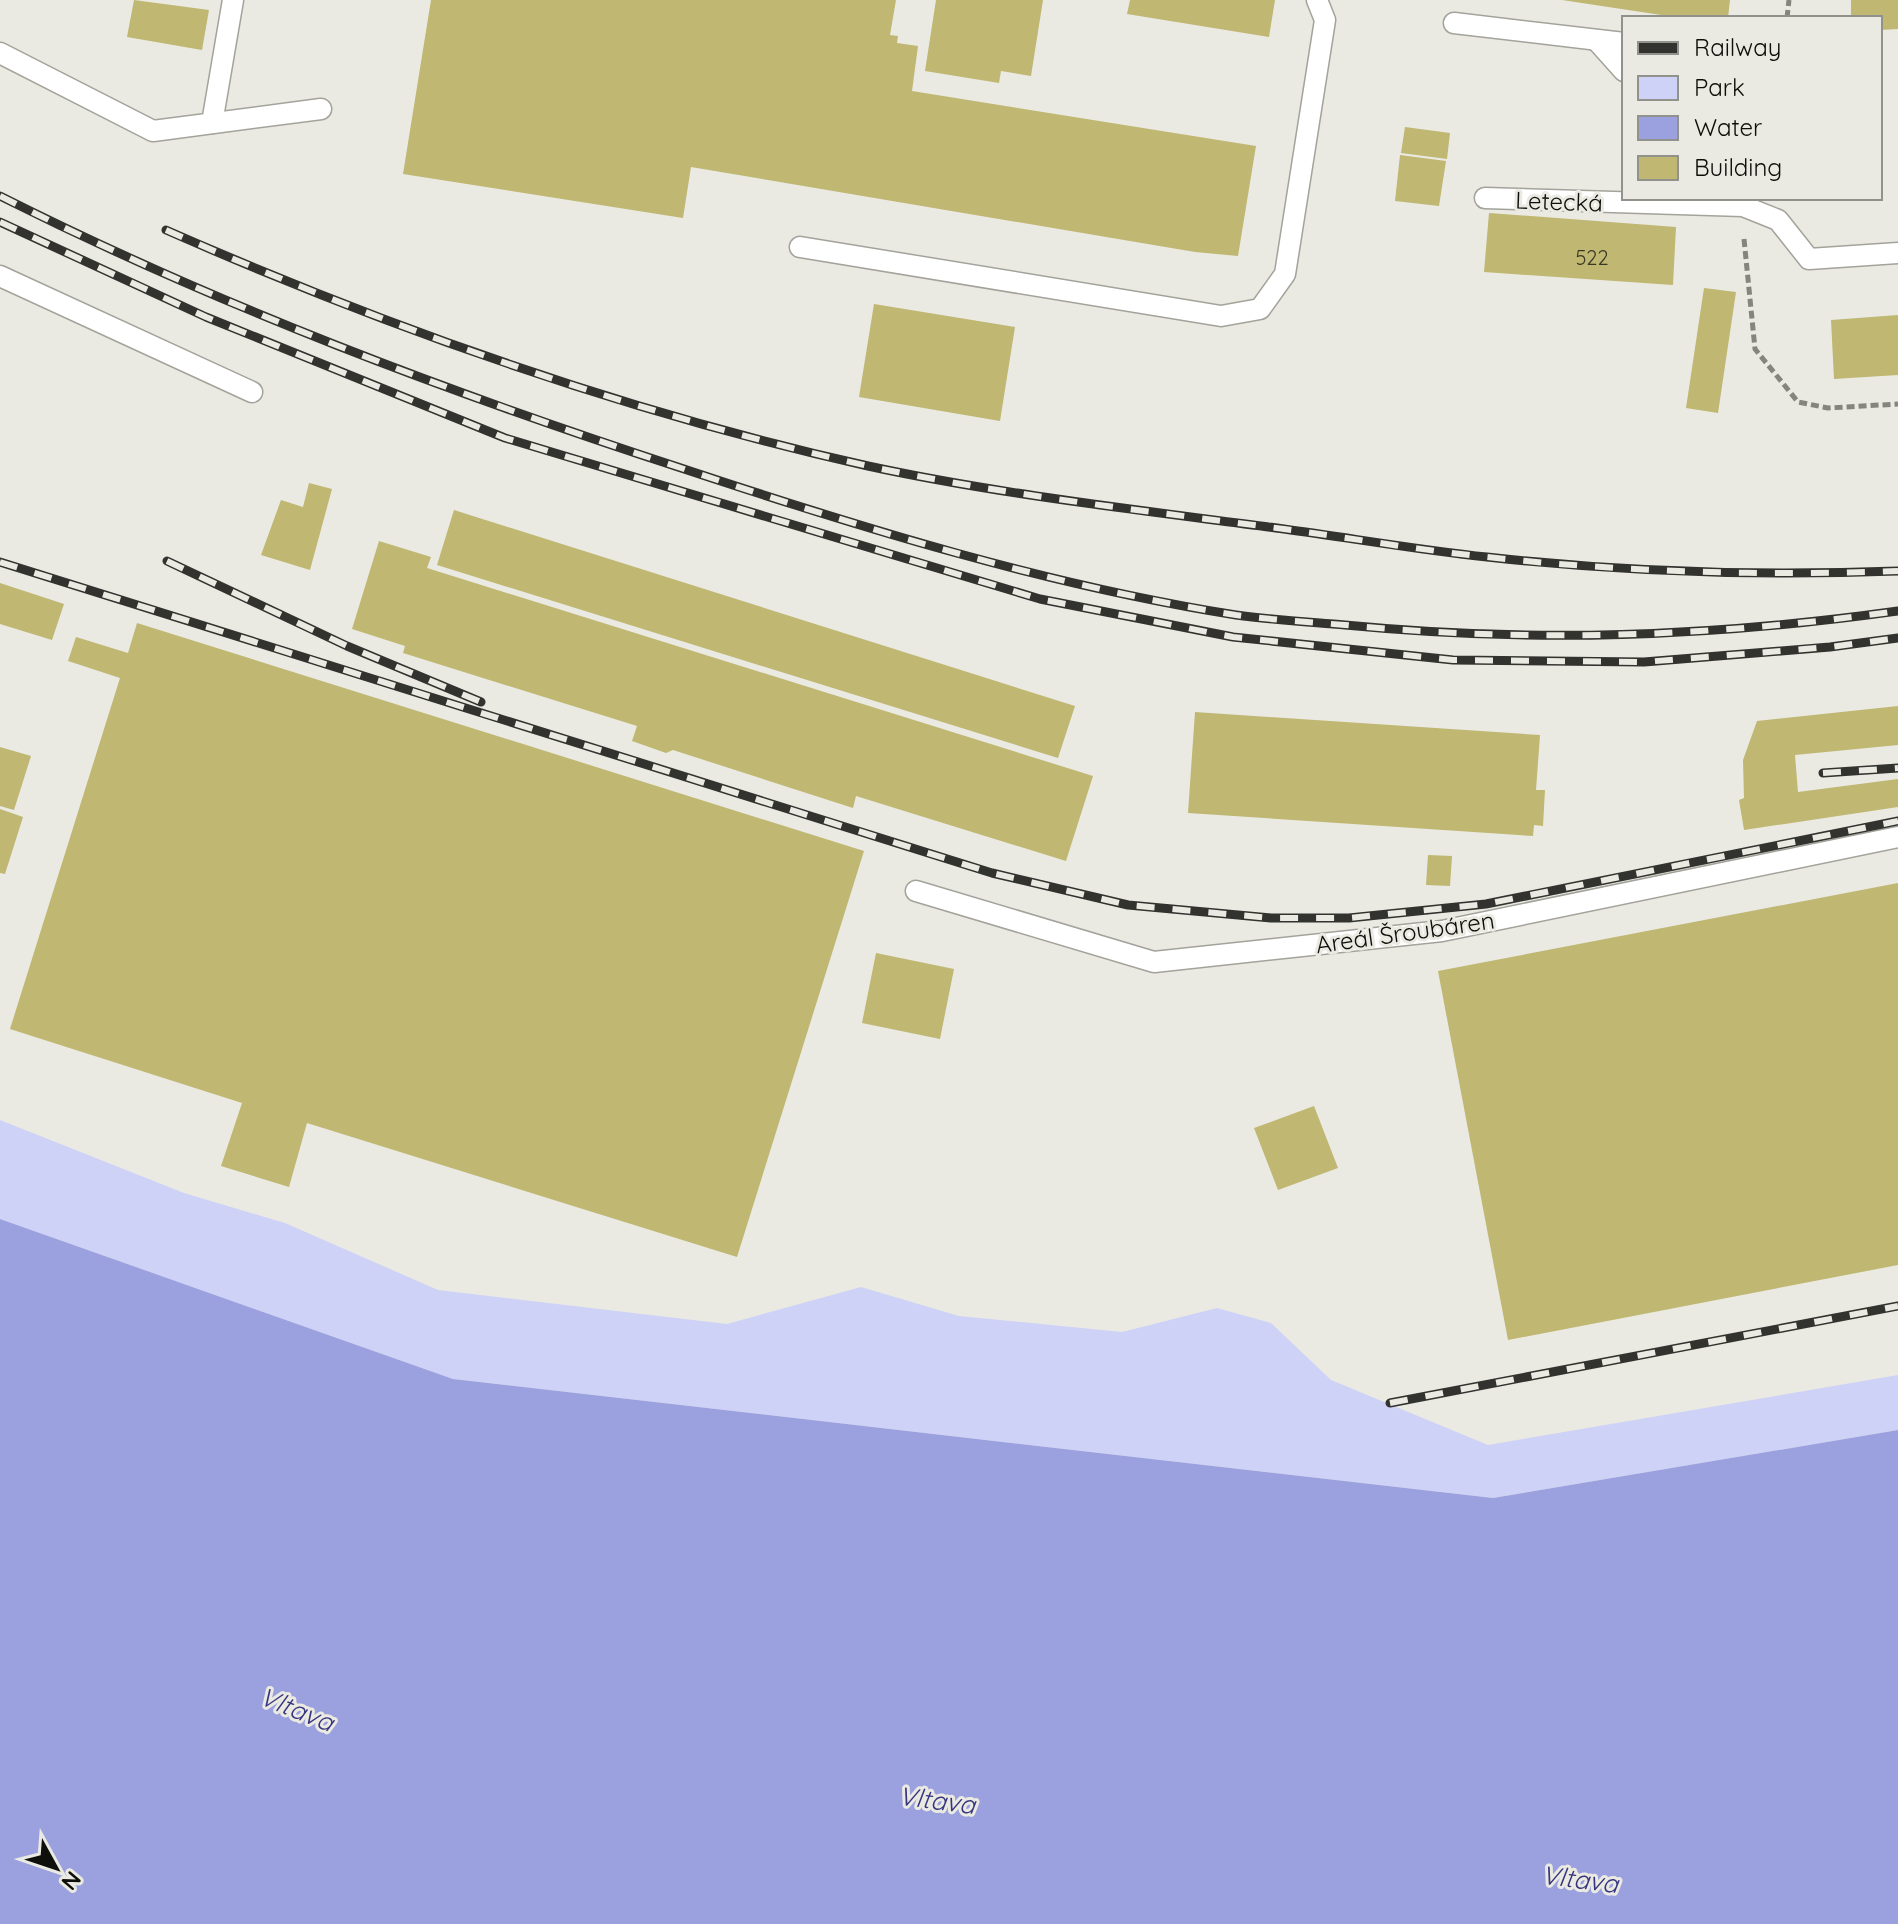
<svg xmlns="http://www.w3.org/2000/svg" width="1898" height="1924" font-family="Quicksand,sans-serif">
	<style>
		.green { fill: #ced2f7 }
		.water { fill: #9ba1df }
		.building { fill: #bfb772 }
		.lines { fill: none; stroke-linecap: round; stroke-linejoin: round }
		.service-casing { stroke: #a3a39b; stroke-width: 23 }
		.path { stroke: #85857f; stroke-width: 5; stroke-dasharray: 8 4; stroke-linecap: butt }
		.service { stroke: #fff; stroke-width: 20 }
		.rail-casing { stroke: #32322e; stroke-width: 9 }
		.rail { stroke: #eaeae2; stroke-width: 6; stroke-dasharray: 18; stroke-linecap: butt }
		.labels { text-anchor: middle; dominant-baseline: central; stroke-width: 6; stroke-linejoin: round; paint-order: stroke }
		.number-label { font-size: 20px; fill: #3a3825 }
		.street-label { font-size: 24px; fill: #0e0e0b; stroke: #eaeae2 }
		.water-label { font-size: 26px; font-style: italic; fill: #37357f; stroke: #eaeae2 }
	</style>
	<rect width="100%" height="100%" fill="#eaeae2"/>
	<path class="green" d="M0,1120L184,1193L285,1223L438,1290L727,1324L861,1287L959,1316L1122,1332L1217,1308L1271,1323L1331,1380L1488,1445L1898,1375V1430L1493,1498L453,1379L0,1219Z"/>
	<path class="water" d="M0,1219L453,1379L1493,1498L1898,1430V1924H0Z"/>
	<g class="building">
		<path d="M134,0L209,10L202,50L127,37Z"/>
		<path d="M431,0H896L890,35L898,36L897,43L918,46L912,91L1256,146L1238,256L1195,252L691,167L683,218L403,174Z"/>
		<path d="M936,0H1043L1031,76L1001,71L999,83L925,71Z"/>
		<path d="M1130,0H1275L1269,37L1127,14Z"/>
		<path d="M1562,0H1730L1728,18H1681Z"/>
		<path d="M1851,0H1898V29L1880,30V18H1851Z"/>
		<path d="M1405,127L1450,133L1447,159L1401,153Z"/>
		<path d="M1400,155L1446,161L1439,206L1395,201Z"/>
		<path d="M1489,213L1676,227L1673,285L1484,272Z"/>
		<path d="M1704,288L1736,292L1718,413L1686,408Z"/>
		<path d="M874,304L1015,327L1000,421L859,397Z"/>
		<path d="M1898,315V375L1834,379L1831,320Z"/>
		<path d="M309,483L332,489L310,570L261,555L281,500L303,507Z"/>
		<path d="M454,510L1075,706L1058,758L437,565Z"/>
		<path d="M379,541L431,557L427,568L1093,776L1066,861L856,796L853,808L673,750L666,753L632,741L637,726L403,653L405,646L352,629Z"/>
		<path d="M0,583L64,604L52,640L0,624Z"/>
		<path d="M137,623L864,851L737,1257L307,1123L289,1187L221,1166L242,1103L10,1029L120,678L68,661L76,637L128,653Z"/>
		<path d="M1898,706V745L1795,755L1798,792L1898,779V807L1744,830L1739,800L1744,798L1743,760L1757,721Z"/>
		<path d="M1195,712L1540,735L1536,790H1545L1543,826L1534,825L1533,836L1188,813Z"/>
		<path d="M0,747L31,756L14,810L0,806Z"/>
		<path d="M0,809L23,817L5,874L0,873Z"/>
		<path d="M1428,855L1452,856L1450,886L1426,885Z"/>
		<path d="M1898,883V1265L1508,1340L1438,971Z"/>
		<path d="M876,953L954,969L940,1039L862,1023Z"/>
		<path d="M1314,1106L1338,1168L1278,1190L1254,1128Z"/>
	</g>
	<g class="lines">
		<g class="service-casing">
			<g id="service">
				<path d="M1454,23L1624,43"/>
				<path d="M1598,42L1624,71"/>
				<path d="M0,53L153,131L321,109"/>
				<path d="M212,123L233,0"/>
				<path d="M1485,198L1743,206L1778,220L1809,259L1898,253"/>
				<path d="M800,247L1221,316L1260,309L1285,274L1325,20L1317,0"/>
				<path d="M0,276L252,392"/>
				<path d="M916,891L1154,962L1442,931L1898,837"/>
			</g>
		</g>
		<g class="path">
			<path d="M1787,18L1789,0"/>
			<path d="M1744,239L1755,349L1798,402L1828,408L1898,404"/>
		</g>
		<use href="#service" class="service"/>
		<g class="rail-casing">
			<g id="rail">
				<path d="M0,196C219,306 448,392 681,468C862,528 1047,585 1236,615C1272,620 1309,622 1345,625C1533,643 1711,637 1898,611"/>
				<path d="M0,222L206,317L505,438L1040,599L1233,637L1453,660L1644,662L1830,647L1898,638"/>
				<path d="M166,230C392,329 627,412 868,466C1002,495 1148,511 1284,529C1351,538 1419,550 1487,557C1623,572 1761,576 1898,571"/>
				<path d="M167,561L347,646L481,702"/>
				<path d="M0,562L992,873L1128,905L1271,918H1349L1486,904L1898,821"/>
				<path d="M1823,773L1898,768"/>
				<path d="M1390,1403L1898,1306"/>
			</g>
		</g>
		<use href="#rail" class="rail"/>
	</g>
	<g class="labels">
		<g class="number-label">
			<text x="1592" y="257">522</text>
		</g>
		<g class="street-label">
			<text transform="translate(1559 201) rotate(2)">Letecká</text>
			<text transform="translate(1405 932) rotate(-8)">Areál Šroubáren</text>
		</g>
		<g class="water-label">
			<text transform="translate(297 1709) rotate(22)">Vltava</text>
			<text transform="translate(937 1800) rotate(7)">Vltava</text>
			<text transform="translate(1580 1879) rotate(7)">Vltava</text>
		</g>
	</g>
	<rect x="1622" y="16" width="260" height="184" fill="#eaeae2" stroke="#92928c" stroke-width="2"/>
	<rect x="1638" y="42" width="40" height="12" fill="#32322e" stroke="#92928c" stroke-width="2"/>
	<text x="1694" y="56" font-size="24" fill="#0e0e0b">Railway</text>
	<rect x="1638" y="76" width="40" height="24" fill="#ced2f7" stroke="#92928c" stroke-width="2"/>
	<text x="1694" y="96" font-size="24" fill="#0e0e0b">Park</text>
	<rect x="1638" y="116" width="40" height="24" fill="#9ba1df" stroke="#92928c" stroke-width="2"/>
	<text x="1694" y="136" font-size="24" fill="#0e0e0b">Water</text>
	<rect x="1638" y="156" width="40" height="24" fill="#bfb772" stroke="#92928c" stroke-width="2"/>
	<text x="1694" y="176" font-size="24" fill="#0e0e0b">Building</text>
	<g transform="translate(56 1868) rotate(130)" stroke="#eaeae2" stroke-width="6" paint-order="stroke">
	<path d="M0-6L14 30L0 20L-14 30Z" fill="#0e0e0b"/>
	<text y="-12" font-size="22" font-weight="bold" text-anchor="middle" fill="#0e0e0b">N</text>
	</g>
</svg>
